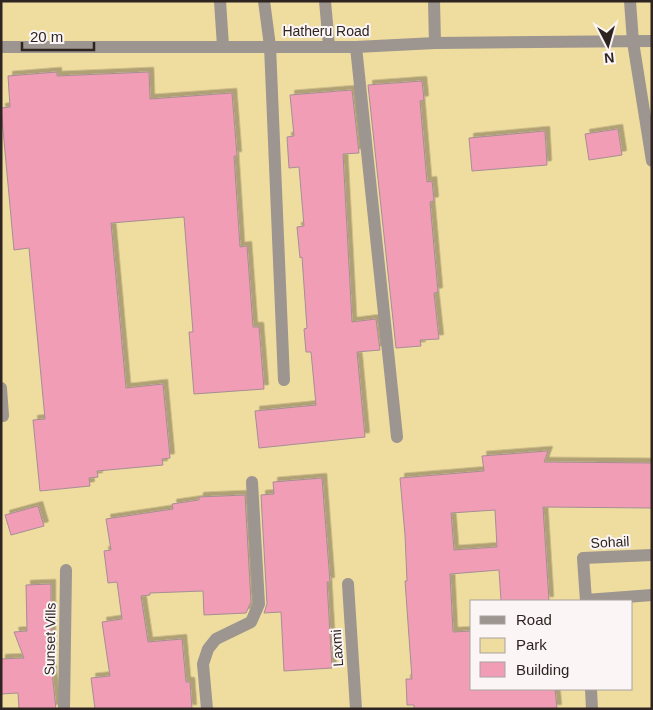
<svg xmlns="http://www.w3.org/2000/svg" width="653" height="710" font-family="Helvetica,sans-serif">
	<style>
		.green { fill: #efdc9f; fill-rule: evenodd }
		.building { fill: #f19db5; stroke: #a58e94; fill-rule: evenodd; filter: url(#shadow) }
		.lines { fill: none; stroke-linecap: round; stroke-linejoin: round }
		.lane { stroke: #9d958f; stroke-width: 12 }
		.street { stroke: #9d958f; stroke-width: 12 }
		.labels { text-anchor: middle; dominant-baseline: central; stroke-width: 4; stroke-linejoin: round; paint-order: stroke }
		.street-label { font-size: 14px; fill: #2e2523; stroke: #fbf6f5 }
	</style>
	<defs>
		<filter id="shadow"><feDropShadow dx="4.5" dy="-4.5" stdDeviation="0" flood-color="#0004"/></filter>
	</defs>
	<rect width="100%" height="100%" fill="#fde4df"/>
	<path class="green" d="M1,1H652V709H1ZM472,601H632V689H472Z"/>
	<g class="building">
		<path d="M57,72V76L149,72L150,99L232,93L237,156H234L240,247L247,246L253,327H259L264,389L194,394L189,332H193L184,217L111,223L126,388L163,384L170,458L162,459L163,465L97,471L98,477L89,478L90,486L40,491L33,420L45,419L29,248L14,250L1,108L10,107L8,76Z"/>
		<path d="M422,81L424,100L420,101L427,182L432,181L434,201L430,202L438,292L434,293L439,339L420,340L421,346L396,348L368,85Z"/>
		<path d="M352,90L359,153L343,154L352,322L376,319L380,350L357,352L365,437L259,448L255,411L316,405L311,352H306L304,329L307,328L302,257L300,258L297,227L304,226L299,167L289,168L287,137L294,136L290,95Z"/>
		<path d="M618,129L622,155L589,160L585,134Z"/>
		<path d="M545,131L547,165L472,171L469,138Z"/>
		<path d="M548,451L544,462L652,463V508L543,507L549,601H501L499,570L450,574L453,632L472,631V689H555L557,709H414V705H407L406,679H412L405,581H407L405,535L400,478L484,471L482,456ZM495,510L497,547L454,550L451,513Z"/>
		<path d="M322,478L330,582H327L332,668L284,671L281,612L264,613L267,604L261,495L274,494L273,482Z"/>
		<path d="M245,495L251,602L246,613L204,615L203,591L150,593V595L141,596L148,642L182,639L186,682H190L192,709H95L91,678L110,676L102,622L122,619L117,582L108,583L104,551L111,550L106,519L173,509L172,504L199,500V497Z"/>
		<path d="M38,506L44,526L11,535L5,515Z"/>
		<path d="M51,584V663L56,709H19L18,693L1,694V659L24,658L14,632L27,631L26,585Z"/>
	</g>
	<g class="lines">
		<g class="lane">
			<path d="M264,1L270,46L284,380"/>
			<path d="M434,1L435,43"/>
			<path d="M633,42L652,161"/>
			<path d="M356,47L397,437"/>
			<path d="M1,388L3,416"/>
			<path d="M348,584L356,709"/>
			<path d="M586,600L652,595"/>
			<path d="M586,601L583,558L652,555"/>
			<path d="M591,689L592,709"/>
			<path d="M64,709L66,570"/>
		</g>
		<g class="street">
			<path d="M220,1L223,46"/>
			<path d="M325,1L329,46"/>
			<path d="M630,1L633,42"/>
			<path d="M1,47H356L435,43L652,41"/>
			<path d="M207,709L203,664L208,649L216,639L251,622L259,604L252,482"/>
		</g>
	</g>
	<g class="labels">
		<g class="street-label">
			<text x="326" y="31">Hatheru Road</text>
			<text transform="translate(610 542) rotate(-3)">Sohail</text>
			<text transform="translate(50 639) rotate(-89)">Sunset Vills</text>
			<text transform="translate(337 648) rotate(-94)">Laxmi</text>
		</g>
	</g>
	<rect width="653" height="710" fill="none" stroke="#2e2523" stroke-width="5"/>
	<rect x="470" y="600" width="162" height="90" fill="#fbf6f5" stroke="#a9a2a1"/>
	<rect x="480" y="616" width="25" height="8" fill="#9d958f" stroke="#a9a2a1"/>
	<text x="516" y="625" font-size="15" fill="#2e2523">Road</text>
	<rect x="480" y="638" width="25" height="15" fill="#efdc9f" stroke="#a9a2a1"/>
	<text x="516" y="650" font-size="15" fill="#2e2523">Park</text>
	<rect x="480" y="662" width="25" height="15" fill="#f19db5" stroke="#a9a2a1"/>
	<text x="516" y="675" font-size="15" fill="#2e2523">Building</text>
	<g transform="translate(608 45) rotate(174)" stroke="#fbf6f5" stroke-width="4" paint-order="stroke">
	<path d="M0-4L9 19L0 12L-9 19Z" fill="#2e2523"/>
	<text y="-8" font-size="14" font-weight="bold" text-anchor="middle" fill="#2e2523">N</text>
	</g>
	<path d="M22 42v8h72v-8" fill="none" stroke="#2e2523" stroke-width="2.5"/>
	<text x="30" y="42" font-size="15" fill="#2e2523" stroke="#fbf6f5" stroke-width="4" paint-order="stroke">20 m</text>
</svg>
